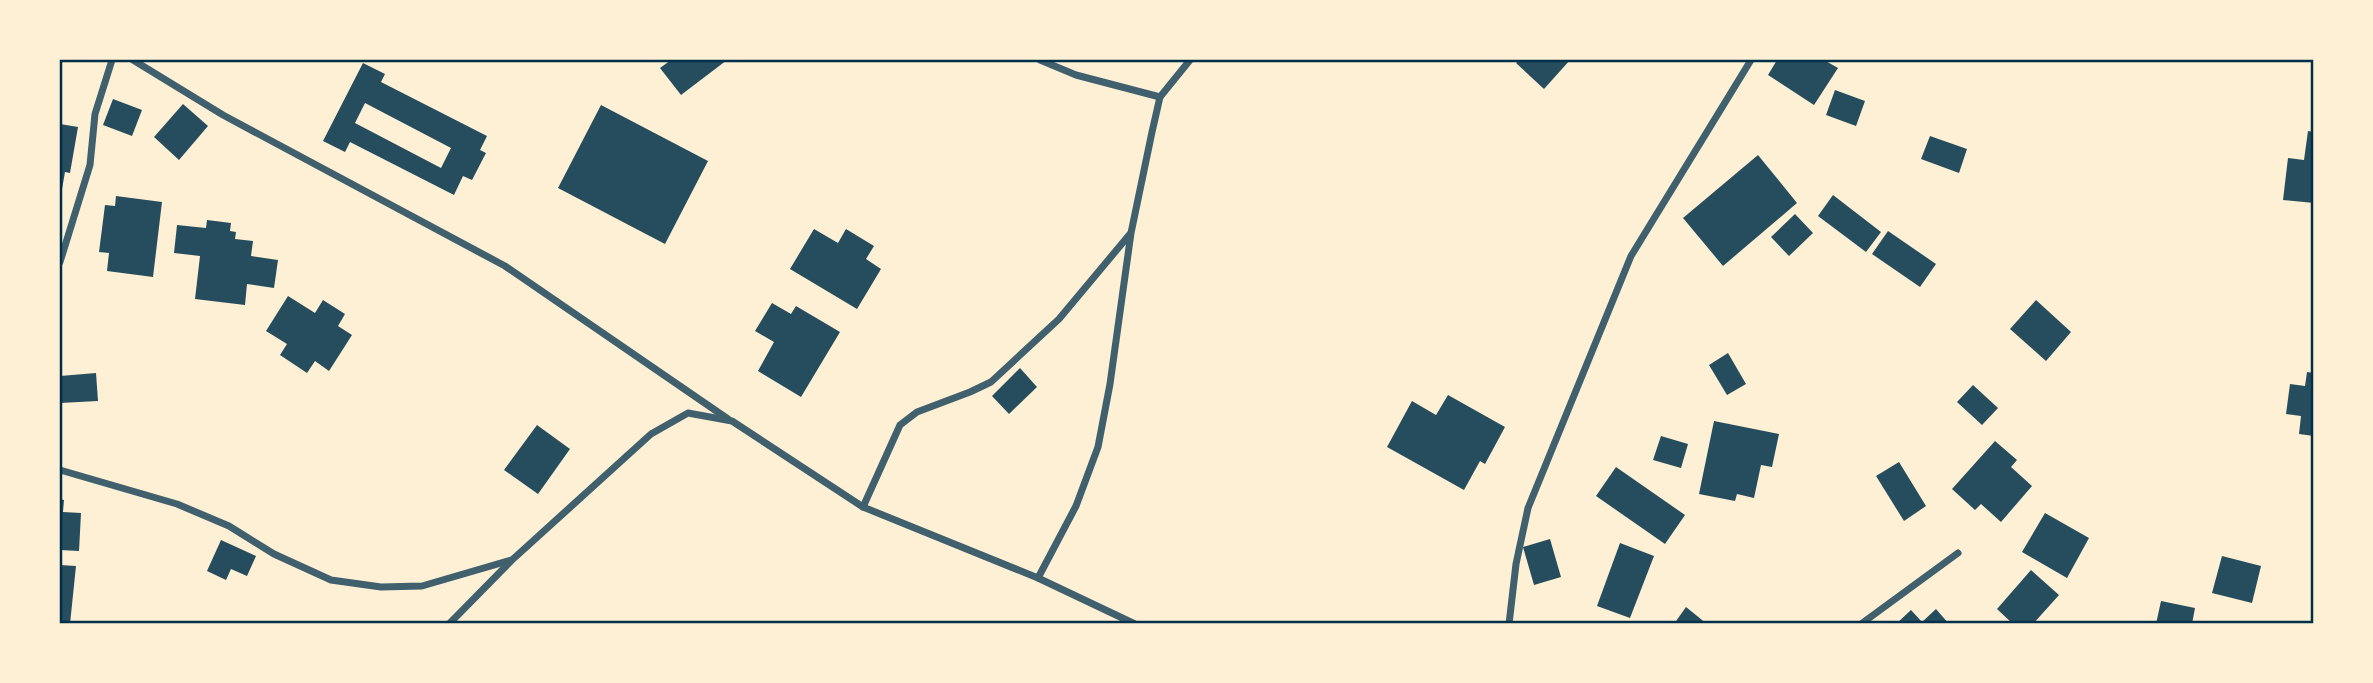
<svg xmlns="http://www.w3.org/2000/svg" width="2373" height="683" font-family="Lato,sans-serif">
	<style>
		.building { fill: #264d5e; fill-rule: evenodd }
		.lines { fill: none; stroke-linecap: round; stroke-linejoin: round }
		.minor { stroke: #3f606c; stroke-width: 7 }
		.neatline { fill: none; stroke: #003049; stroke-width: 2.5 }
	</style>
	<rect width="100%" height="100%" fill="#fdf0d5"/>
	<g class="building">
		<path d="M671,60H727L681,95L660,68Z"/>
		<path d="M1520,60H1570L1544,89L1516,63Z"/>
		<path d="M1777,60H1824L1838,68L1814,105L1768,75Z"/>
		<path d="M363,63L385,74L381,82L487,136L480,150L486,153L472,180L463,176L454,195L350,142L345,152L323,141ZM365,103L451,148L441,168L355,123Z"/>
		<path d="M1835,90L1865,101L1856,126L1826,115Z"/>
		<path d="M113,99L142,110L132,136L103,125Z"/>
		<path d="M183,104L208,126L179,160L154,137Z"/>
		<path d="M601,105L708,161L665,244L558,188Z"/>
		<path d="M60,124L78,127L70,173L65,172L61,195Z"/>
		<path d="M2308,131L2314,132V203L2283,200L2288,158L2304,160Z"/>
		<path d="M1930,136L1967,149L1959,173L1921,159Z"/>
		<path d="M1758,155L1797,203L1723,266L1683,218Z"/>
		<path d="M1833,195L1881,232L1866,252L1818,216Z"/>
		<path d="M116,196L162,202L153,277L107,271L109,253L99,252L105,205L115,206Z"/>
		<path d="M1795,214L1813,233L1789,256L1771,237Z"/>
		<path d="M207,220L231,223L230,231L236,232L235,239L253,241L251,256L278,260L274,288L247,284L245,305L195,299L200,256L174,253L177,225L206,228Z"/>
		<path d="M814,229L838,243L846,229L874,246L866,259L881,269L857,309L790,269Z"/>
		<path d="M1888,231L1936,264L1920,287L1872,254Z"/>
		<path d="M288,296L315,313L323,300L345,314L338,326L352,335L329,371L315,361L307,373L280,355L287,344L266,331Z"/>
		<path d="M2036,300L2071,332L2046,361L2010,329Z"/>
		<path d="M772,303L791,314L796,306L840,332L801,397L758,371L774,342L755,331Z"/>
		<path d="M1728,353L1746,384L1727,395L1709,365Z"/>
		<path d="M1020,368L1037,387L1009,414L992,396Z"/>
		<path d="M2307,372L2314,373V436L2299,434L2301,416L2286,414L2290,384L2305,386Z"/>
		<path d="M96,373L98,401L60,403V376Z"/>
		<path d="M1973,385L1998,408L1982,425L1957,402Z"/>
		<path d="M1448,395L1505,427L1485,464L1480,461L1464,490L1387,447L1412,401L1436,415Z"/>
		<path d="M1714,421L1779,434L1772,467L1761,465L1754,498L1737,494L1735,501L1699,494Z"/>
		<path d="M537,425L570,449L538,494L504,470Z"/>
		<path d="M1661,436L1688,444L1681,468L1653,460Z"/>
		<path d="M1995,441L2017,460L2011,467L2032,486L2001,522L1981,504L1975,510L1952,489Z"/>
		<path d="M1899,462L1926,506L1904,521L1876,476Z"/>
		<path d="M1616,467L1685,515L1665,544L1596,496Z"/>
		<path d="M60,499L64,500L63,512L81,513L79,551L60,550Z"/>
		<path d="M2045,513L2089,538L2067,578L2022,552Z"/>
		<path d="M1550,539L1561,577L1534,585L1523,547Z"/>
		<path d="M221,540L256,556L247,576L231,569L226,580L207,571Z"/>
		<path d="M1620,543L1654,556L1630,618L1597,606Z"/>
		<path d="M2222,556L2261,566L2252,603L2212,593Z"/>
		<path d="M60,565L76,566L70,624H60Z"/>
		<path d="M2031,570L2059,595L2033,624H2013L1997,609Z"/>
		<path d="M2161,601L2195,608L2192,624H2156Z"/>
		<path d="M1686,607L1707,624H1674Z"/>
		<path d="M1936,609L1949,624H1896L1911,610L1922,622Z"/>
	</g>
	<g class="lines">
		<g class="minor">
			<path d="M133,60L223,115L505,266L728,419"/>
			<path d="M1040,60L1076,75L1160,97"/>
			<path d="M60,262L90,165L95,114L112,60"/>
			<path d="M60,470L177,504L229,526L274,554L331,580L381,587L422,586L511,560"/>
			<path d="M863,507L900,425L917,412L970,392L991,382L1059,319L1130,234"/>
			<path d="M1038,578L1076,506L1098,447L1110,384L1131,233L1152,132L1160,97L1190,60"/>
			<path d="M449,624L512,560L651,434L688,413L732,421L863,507L1038,578L1135,624"/>
			<path d="M1509,624L1516,564L1528,508L1631,256L1751,60"/>
			<path d="M1861,624L1958,553"/>
		</g>
	</g>
	<rect width="2373" height="683" fill="none" stroke="#fdf0d5" stroke-width="122"/>
	<rect x="61" y="61" width="2251" height="561" class="neatline"/>
</svg>
